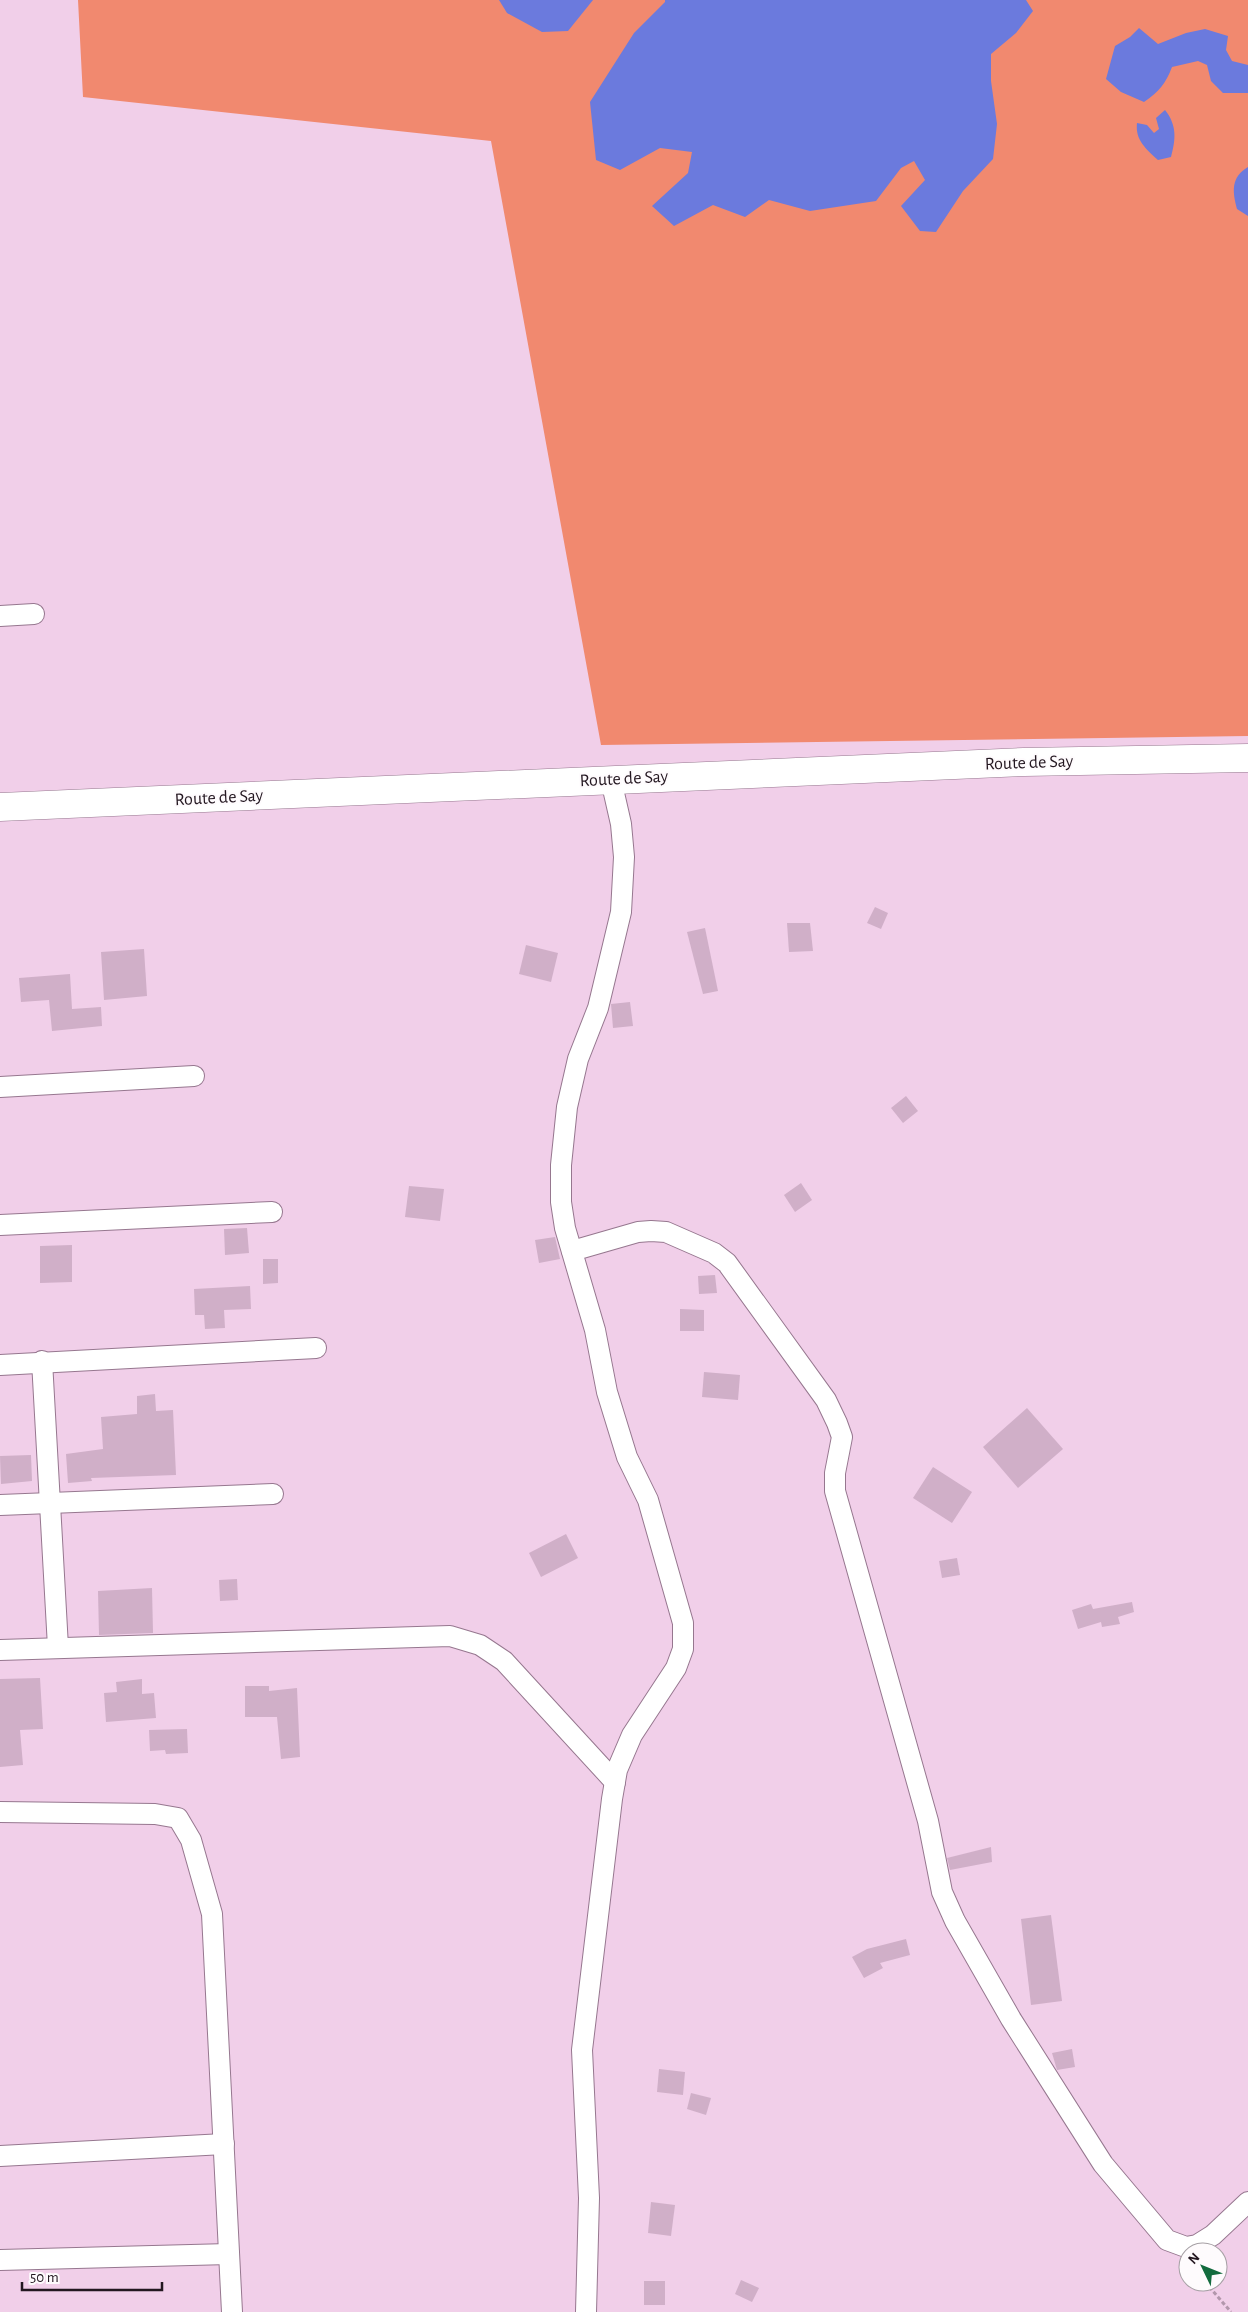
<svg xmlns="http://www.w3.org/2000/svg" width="1248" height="2312" font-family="'Alegreya Sans',sans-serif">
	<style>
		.green { fill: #f1896f }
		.water { fill: #6b7add }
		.building { fill: #d0afc8 }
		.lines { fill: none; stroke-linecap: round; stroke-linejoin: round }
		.street-casing { stroke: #96778f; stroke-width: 22 }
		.secondary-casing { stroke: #96778f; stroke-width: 29 }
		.path { stroke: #b297ac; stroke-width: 3; stroke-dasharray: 4 2.5; stroke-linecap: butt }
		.street { stroke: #fff; stroke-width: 20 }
		.secondary { stroke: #fff; stroke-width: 28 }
		.labels { text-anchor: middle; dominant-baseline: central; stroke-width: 4; stroke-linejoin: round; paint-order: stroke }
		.street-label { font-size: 18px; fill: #231720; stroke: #fefbfd }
	</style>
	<rect width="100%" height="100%" fill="#f1cfe9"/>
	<path class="green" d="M78,0H1248V736L601,745L491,141L83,97Z"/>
	<g class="water">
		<path d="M499,0H593L568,31L542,32L507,13Z"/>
		<path d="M665,0H1026L1033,11L1016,33L991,54V81L997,124L993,159L963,191L936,232L920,231L901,206L925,180L914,161L901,168L876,201L810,211L769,200L745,217L713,205L674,226L652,206L688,173L692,152L660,148L620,170L596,160L590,102L634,33L665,2Z"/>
		<path d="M1139,28L1158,44L1186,33L1205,29L1228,36L1226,50L1232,61L1248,65V93H1223L1211,81L1207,65L1198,61L1172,67C1166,83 1159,92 1144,102L1121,92L1106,79L1115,46L1130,37Z"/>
		<path d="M1165,110C1177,125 1176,139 1171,157L1158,160C1146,149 1135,140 1137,123L1147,125L1154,133L1159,129L1156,118Z"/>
		<path d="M1248,167V216L1237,209C1232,191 1231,177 1248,167Z"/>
	</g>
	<g class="building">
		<path d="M875,907L888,913L881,929L867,923Z"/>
		<path d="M787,923H810L813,951L789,952Z"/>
		<path d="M705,928L718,991L703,994L687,932Z"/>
		<path d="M526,945L558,953L551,982L519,974Z"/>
		<path d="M144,949L147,996L104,1000L101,952Z"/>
		<path d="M70,974L72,1009L101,1007L102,1026L52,1031L49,1000L21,1002L19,978Z"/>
		<path d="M630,1002L633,1026L613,1028L611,1004Z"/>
		<path d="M906,1096L918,1111L903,1123L891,1108Z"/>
		<path d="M801,1183L812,1200L795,1212L784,1195Z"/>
		<path d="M409,1186L444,1189L440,1221L405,1217Z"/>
		<path d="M247,1228L249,1253L225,1255L224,1229Z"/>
		<path d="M555,1237L560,1259L539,1263L535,1240Z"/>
		<path d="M72,1245V1282L40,1283V1246Z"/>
		<path d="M263,1259H278V1283L263,1284Z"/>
		<path d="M715,1275L717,1293L699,1294L698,1276Z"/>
		<path d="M250,1286L251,1309L224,1310L225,1328L205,1329L204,1315H195L194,1289Z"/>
		<path d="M680,1309L704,1310V1331H680Z"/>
		<path d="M704,1372L740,1375L738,1400L702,1397Z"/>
		<path d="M155,1394L156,1411L173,1410L176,1475L91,1478L92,1481L68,1483L66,1454L103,1449L101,1417L137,1414V1396Z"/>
		<path d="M1027,1408L1063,1449L1018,1488L983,1447Z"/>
		<path d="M31,1455L32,1481L1,1484L0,1456Z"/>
		<path d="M933,1467L972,1492L952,1523L913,1498Z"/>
		<path d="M566,1534L578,1558L541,1577L529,1553Z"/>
		<path d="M957,1558L960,1575L942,1578L939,1561Z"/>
		<path d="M237,1579L238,1600L220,1601L219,1580Z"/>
		<path d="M152,1588L153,1633L99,1635L98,1591Z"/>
		<path d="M1132,1602L1134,1612L1118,1617L1120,1624L1102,1627L1101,1622L1078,1629L1072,1610L1091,1604L1093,1609Z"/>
		<path d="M40,1678L43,1729L20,1730L23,1765L0,1767V1679Z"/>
		<path d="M142,1679V1694L154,1693L156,1718L106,1722L104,1693L117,1692L116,1682Z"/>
		<path d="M245,1686H269V1691L297,1688L300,1757L281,1759L277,1717H245Z"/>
		<path d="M187,1729L188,1753L166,1754L165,1750L150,1751L149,1730Z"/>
		<path d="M991,1847L992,1862L950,1870L947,1858Z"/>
		<path d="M1051,1915L1062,2001L1031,2005L1021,1919Z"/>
		<path d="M906,1939L910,1955L880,1963L883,1968L864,1978L852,1957L867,1949Z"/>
		<path d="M1072,2049L1075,2067L1057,2070L1052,2053Z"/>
		<path d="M659,2069L685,2072L683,2095L657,2092Z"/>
		<path d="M691,2093L711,2098L706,2115L687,2109Z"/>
		<path d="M651,2202L675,2205L671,2236L648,2233Z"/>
		<path d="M741,2280L759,2288L752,2302L735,2294Z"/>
		<rect x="644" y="2281" width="21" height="24"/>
	</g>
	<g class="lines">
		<g class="street-casing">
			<g id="street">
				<path d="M0,616L34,614"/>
				<path d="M0,1087L194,1076"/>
				<path d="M0,1225L272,1212"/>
				<path d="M572,1251L638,1232L651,1231L666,1232L714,1253L727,1263L826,1400L837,1423L842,1437L835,1473V1491L928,1821L942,1892L955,1921L1011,2019L1103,2164L1167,2240L1186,2247L1197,2245L1213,2235L1248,2202"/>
				<path d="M42,1361L58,1647"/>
				<path d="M0,1365L316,1348"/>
				<path d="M0,1505L273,1494"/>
				<path d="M0,1650L450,1636L480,1645L504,1661L615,1782"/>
				<path d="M0,1812L155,1814L178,1818L191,1840L212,1914L232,2312"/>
				<path d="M0,2156L224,2144"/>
				<path d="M0,2260L229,2254"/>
				<path d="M586,2312L589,2198L582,2050L612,1799L617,1770L632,1735L676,1668L683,1649V1623L648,1500L627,1457L607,1392L595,1330L565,1228L561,1202V1165L567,1107L578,1059L598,1008L621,912L624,857L621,824L611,780"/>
			</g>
		</g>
		<g class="secondary-casing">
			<path id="secondary" d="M0,807L1024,762L1248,758"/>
		</g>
		<path class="path" d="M1205,2282L1231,2312"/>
		<use href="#street" class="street"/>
		<use href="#secondary" class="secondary"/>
	</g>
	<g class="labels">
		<g class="street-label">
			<text transform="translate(1029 763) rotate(-2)">Route de Say</text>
			<text transform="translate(624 779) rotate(-3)">Route de Say</text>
			<text transform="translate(219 798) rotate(-3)">Route de Say</text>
		</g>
	</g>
	<g transform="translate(1203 2267) rotate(313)"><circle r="24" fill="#fefbfd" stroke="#a6a0a5"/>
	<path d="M0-4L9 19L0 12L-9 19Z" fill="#136b3e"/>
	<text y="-8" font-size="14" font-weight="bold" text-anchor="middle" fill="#231720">N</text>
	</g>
	<path d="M22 2282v8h140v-8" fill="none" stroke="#231720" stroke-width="2.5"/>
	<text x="30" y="2282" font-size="15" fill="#231720" stroke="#fefbfd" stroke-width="4" paint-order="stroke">50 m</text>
</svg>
